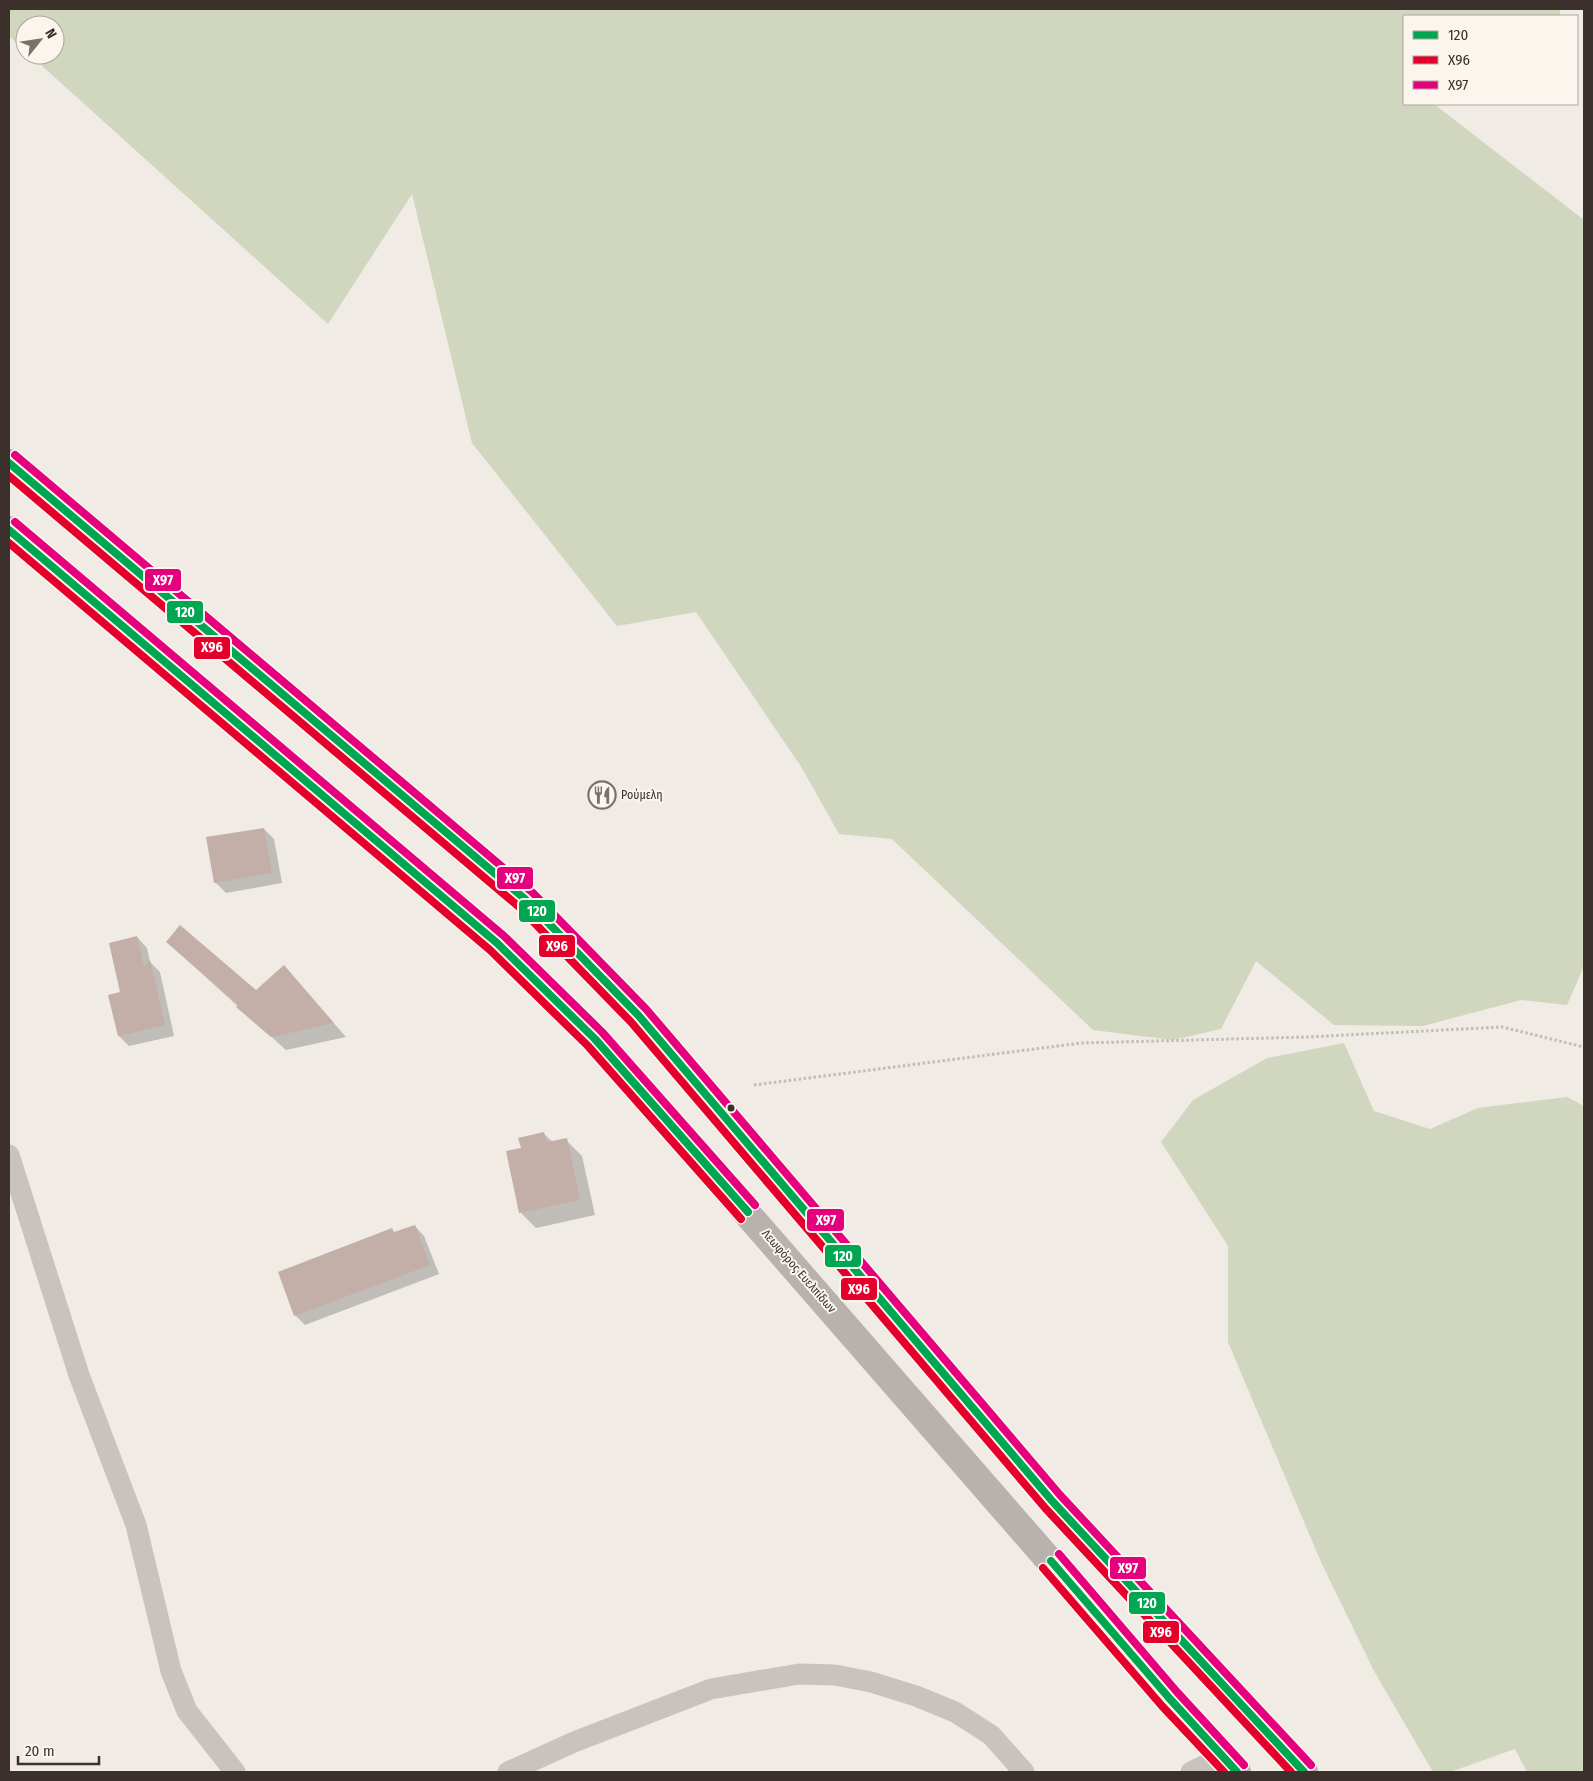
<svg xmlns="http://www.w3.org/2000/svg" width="1593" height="1781" font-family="'Fira Sans Condensed',sans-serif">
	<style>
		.green { fill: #d1d6bf }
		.shadow { fill: #0003 }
		.building { fill: #c3afa7 }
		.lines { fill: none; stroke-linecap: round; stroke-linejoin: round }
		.path { stroke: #c2bbb6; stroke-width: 3; stroke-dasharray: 2.5 2.5; stroke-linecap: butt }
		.minor { stroke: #c9c3be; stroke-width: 21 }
		.primary { stroke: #b8b1ad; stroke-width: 28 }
		.bus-1-casing { stroke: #fbf5ee; stroke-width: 11 }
		.bus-2-casing { stroke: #fbf5ee; stroke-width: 11 }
		.bus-3-casing { stroke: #fbf5ee; stroke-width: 11 }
		.bus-1 { stroke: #00a651; stroke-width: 8 }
		.bus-2 { stroke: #e4002b; stroke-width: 8 }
		.bus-3 { stroke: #e5007d; stroke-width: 8 }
		.bus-dot { fill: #3b302b; stroke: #fbf5ee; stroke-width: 2 }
		.labels { text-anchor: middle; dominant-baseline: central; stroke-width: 4; stroke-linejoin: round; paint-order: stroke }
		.poi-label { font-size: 12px; fill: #3b302b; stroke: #fbf5ee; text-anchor: start }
		.street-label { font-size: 12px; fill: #3b302b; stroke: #fbf5ee }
		.line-badge { stroke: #fbf5ee; stroke-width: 2 }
		.badge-label { font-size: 14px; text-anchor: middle; font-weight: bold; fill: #fff }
	</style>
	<rect width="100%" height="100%" fill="#f0ebe5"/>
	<g class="green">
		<path d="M9,9H1560V16H1404V104H1434L1584,220V966L1567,1005L1521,1000L1423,1026L1334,1025L1256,961L1221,1029L1173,1040L1093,1030L892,839L839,834L802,768L696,612L617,626L472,443L412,194L328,324L30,55H55V25H25V51L9,36Z"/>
		<path d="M1344,1043L1374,1111L1430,1129L1478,1108L1567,1097L1584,1106V1772H1527L1515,1749L1450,1772H1433L1374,1671L1321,1562L1228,1342V1246L1161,1142L1193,1100L1267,1058Z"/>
	</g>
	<g class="shadow">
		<path d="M264,829L274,839L282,883L226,893L215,882Z"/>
		<path d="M137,937L147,948L150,962L160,972L174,1036L129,1046L119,1036L122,993Z"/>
		<path d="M167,942L256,991L284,967L346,1037L286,1050Z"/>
		<path d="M544,1134L553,1142L566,1140L582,1156L595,1215L536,1228L520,1212L522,1149Z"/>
		<path d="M415,1226L424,1236L439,1274L305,1325L295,1315L392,1230L395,1233Z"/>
	</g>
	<g class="building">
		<path d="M264,828L272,873L214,883L206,837Z"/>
		<path d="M180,925L256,990L284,965L334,1023L271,1037L236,1007L239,1005L166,942Z"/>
		<path d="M137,936L144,967L150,960L165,1025L118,1036L108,995L120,992L109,943Z"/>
		<path d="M544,1132L547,1142L567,1138L580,1200L519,1213L506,1151L521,1148L518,1138Z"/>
		<path d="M415,1225L430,1265L294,1316L278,1272L392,1228L394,1232Z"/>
	</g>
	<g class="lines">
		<path class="path" d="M754,1085L1081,1043L1307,1037L1502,1027L1584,1047"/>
		<g class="minor">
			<path d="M9,1155L79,1375L136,1525L171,1671L187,1711L235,1772"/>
			<path d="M508,1772L574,1742L711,1689L799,1674L835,1675L871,1682L916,1696L955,1712L991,1735L1024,1772"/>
			<path d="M1191,1772L1222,1757"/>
		</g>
		<g class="primary">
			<path d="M9,463L525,899L638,1015L1053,1502L1304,1772"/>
			<path d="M9,530L497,943L595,1039L1170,1699L1237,1772"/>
		</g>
		<g class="bus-1-casing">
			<g id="bus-1">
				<path d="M9,463L525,899L638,1015L1053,1502L1304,1772"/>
				<path d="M9,530L497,943L595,1039L748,1212"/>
				<path d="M1051,1561L1170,1699L1237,1772"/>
			</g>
		</g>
		<g class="bus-2-casing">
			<g id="bus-2">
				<path d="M9,476L518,906L631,1022L1046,1509L1291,1772"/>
				<path d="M9,543L490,950L588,1046L741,1219"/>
				<path d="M1043,1568L1162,1706L1224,1772"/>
			</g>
		</g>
		<g class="bus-3-casing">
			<g id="bus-3">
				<path d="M15,455L532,892L646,1009L1060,1495L1311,1765"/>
				<path d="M15,522L504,936L602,1032L755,1205"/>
				<path d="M1059,1554L1177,1692L1244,1765"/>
			</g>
		</g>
		<use href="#bus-1" class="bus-1"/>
		<use href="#bus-2" class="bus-2"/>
		<use href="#bus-3" class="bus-3"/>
	</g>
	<defs>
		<g id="restaurant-ring" transform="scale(1.4375)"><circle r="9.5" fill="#fbf5ee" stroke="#7a716c" stroke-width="1.5"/><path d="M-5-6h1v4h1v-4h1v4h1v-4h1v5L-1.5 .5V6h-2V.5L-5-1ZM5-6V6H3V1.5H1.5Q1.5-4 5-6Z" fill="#7a716c"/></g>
	</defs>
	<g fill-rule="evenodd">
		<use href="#restaurant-ring" x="602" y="795"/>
	</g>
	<circle class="bus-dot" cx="731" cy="1108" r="4.5"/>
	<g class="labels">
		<g class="poi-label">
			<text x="621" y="795">Ρούμελη</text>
		</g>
		<g class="street-label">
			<text transform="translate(799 1271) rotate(49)">Λεωφόρος Ευελπίδων</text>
		</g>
	</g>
	<g class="line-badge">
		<rect x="144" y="568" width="38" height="24" rx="5" fill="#e5007d"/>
		<rect x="166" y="600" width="38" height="24" rx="5" fill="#00a651"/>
		<rect x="193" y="636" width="38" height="24" rx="5" fill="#e4002b"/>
		<rect x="496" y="866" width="38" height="24" rx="5" fill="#e5007d"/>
		<rect x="518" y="899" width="38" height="24" rx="5" fill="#00a651"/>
		<rect x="538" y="934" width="38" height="24" rx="5" fill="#e4002b"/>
		<rect x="806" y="1208" width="39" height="24" rx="5" fill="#e5007d"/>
		<rect x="824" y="1244" width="38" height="24" rx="5" fill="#00a651"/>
		<rect x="840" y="1277" width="38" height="24" rx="5" fill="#e4002b"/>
		<rect x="1109" y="1556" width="38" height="24" rx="5" fill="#e5007d"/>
		<rect x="1128" y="1591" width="38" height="24" rx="5" fill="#00a651"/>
		<rect x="1142" y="1620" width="38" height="24" rx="5" fill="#e4002b"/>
	</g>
	<g class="badge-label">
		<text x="163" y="585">X97</text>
		<text x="185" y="617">120</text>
		<text x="212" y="652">Χ96</text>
		<text x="515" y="883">X97</text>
		<text x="537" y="916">120</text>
		<text x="557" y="951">Χ96</text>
		<text x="826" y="1225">X97</text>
		<text x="843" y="1261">120</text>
		<text x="859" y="1294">Χ96</text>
		<text x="1128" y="1573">X97</text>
		<text x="1147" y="1608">120</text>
		<text x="1161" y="1637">Χ96</text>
	</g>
	<rect width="1593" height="1781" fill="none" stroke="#3b302b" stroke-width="20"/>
	<rect x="1403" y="15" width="175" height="90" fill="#fbf5ee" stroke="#aea6a0"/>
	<rect x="1413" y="31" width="25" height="8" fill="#00a651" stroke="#aea6a0"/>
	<text x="1448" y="40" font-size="15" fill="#3b302b">120</text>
	<rect x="1413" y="56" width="25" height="8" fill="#e4002b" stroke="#aea6a0"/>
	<text x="1448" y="65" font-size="15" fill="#3b302b">Χ96</text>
	<rect x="1413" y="81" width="25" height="8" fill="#e5007d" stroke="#aea6a0"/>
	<text x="1448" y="90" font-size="15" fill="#3b302b">X97</text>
	<g transform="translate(40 40) rotate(60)"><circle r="24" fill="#fbf5ee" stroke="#aea6a0"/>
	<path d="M0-4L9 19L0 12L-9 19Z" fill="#7a716c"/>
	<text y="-8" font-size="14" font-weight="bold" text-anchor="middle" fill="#3b302b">N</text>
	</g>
	<path d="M18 1756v8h81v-8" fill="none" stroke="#3b302b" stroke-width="2.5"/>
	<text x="25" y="1756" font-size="15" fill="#3b302b" stroke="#fbf5ee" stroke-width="4" paint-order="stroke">20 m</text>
</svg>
